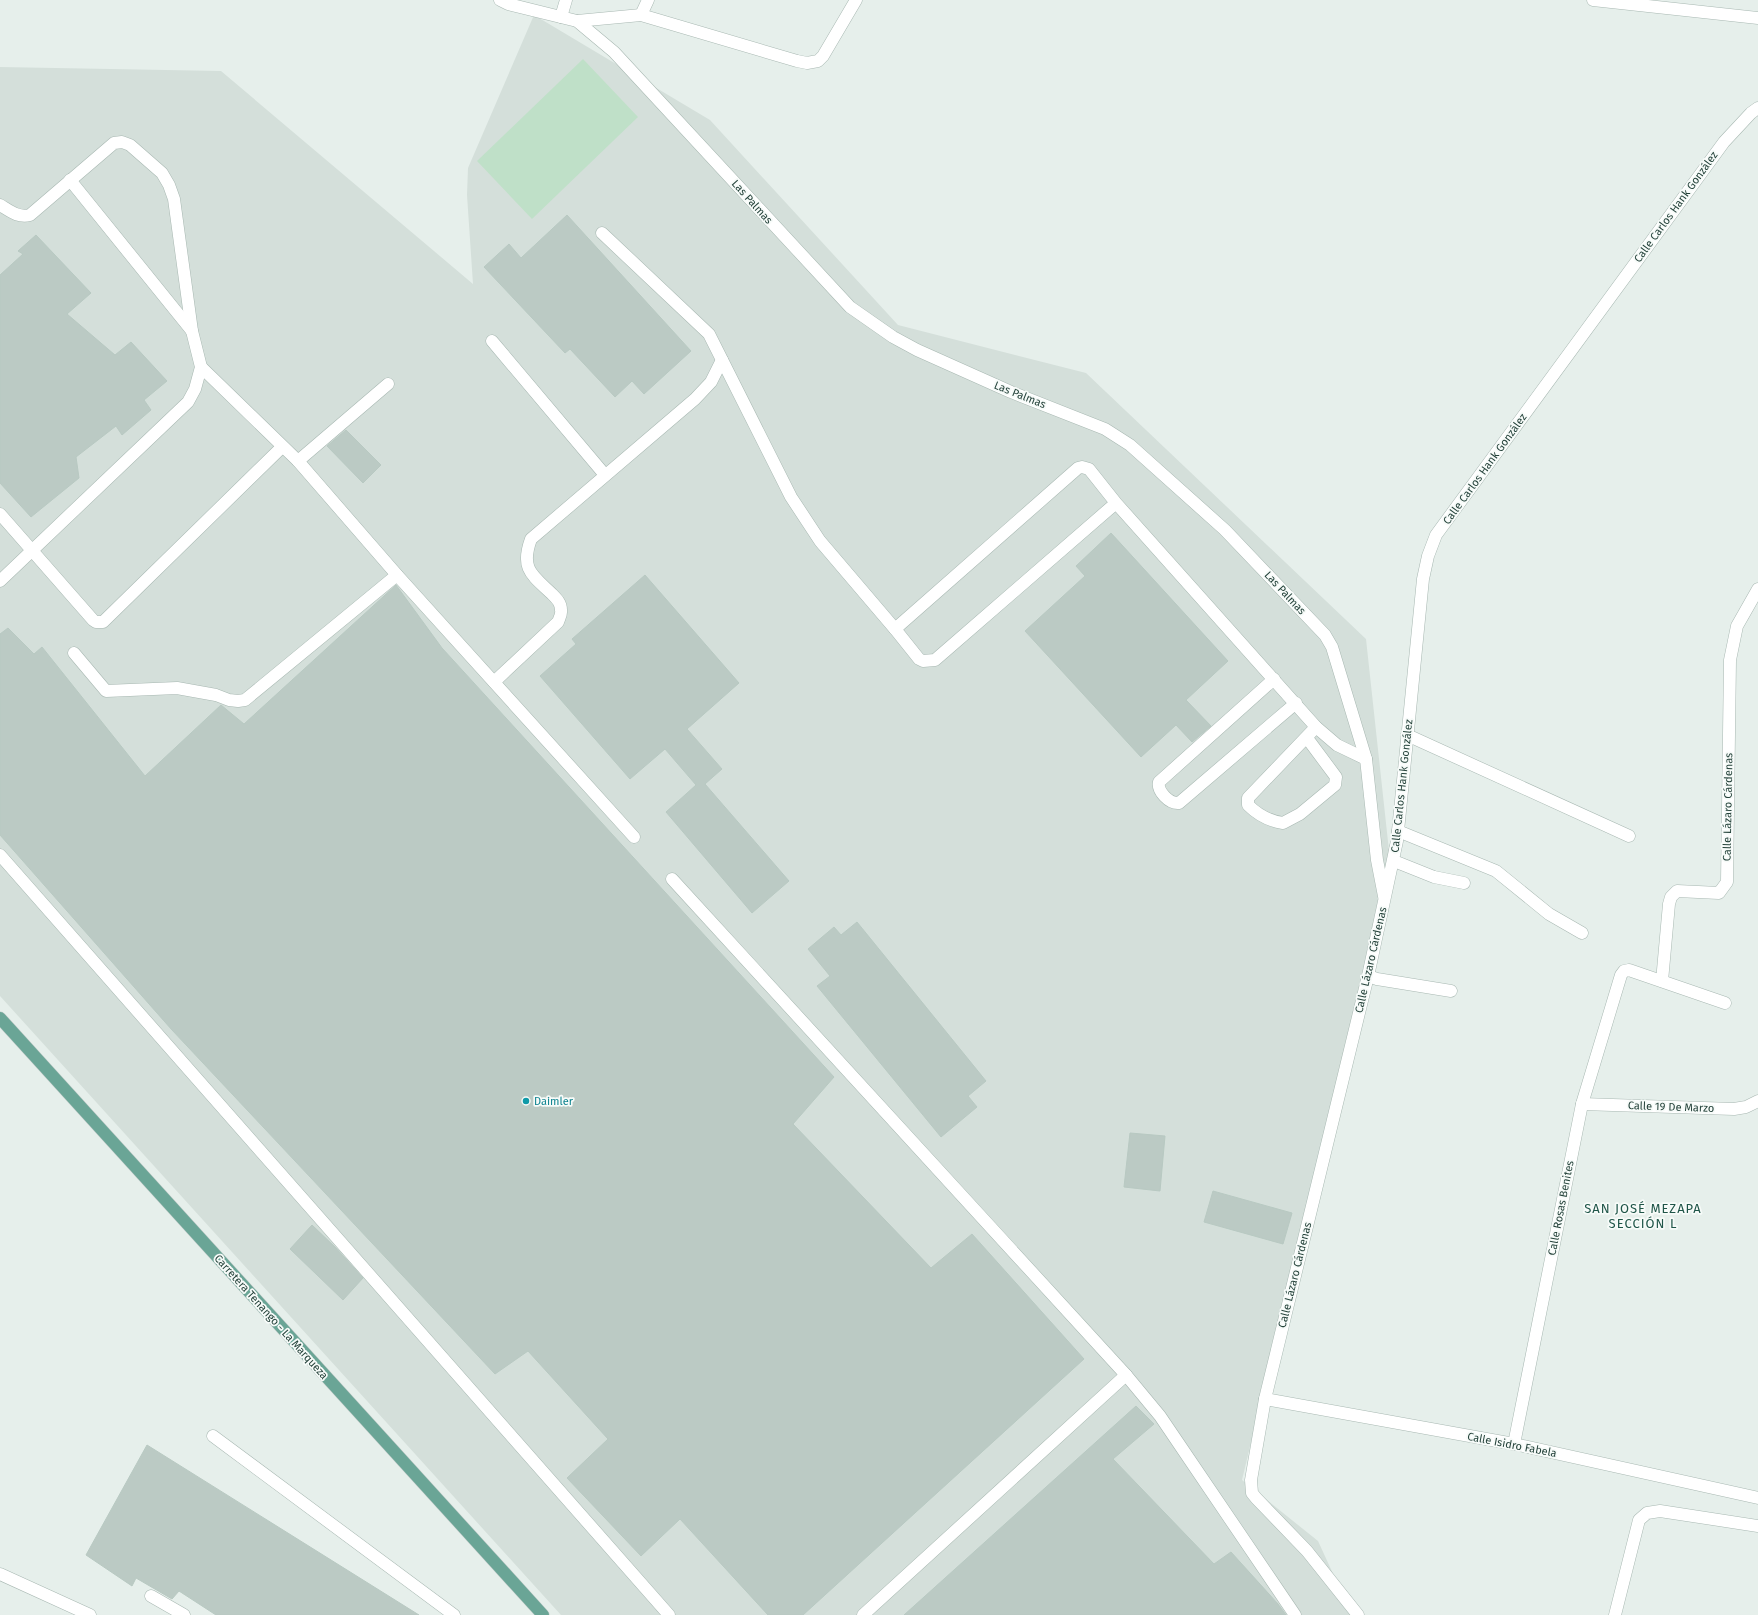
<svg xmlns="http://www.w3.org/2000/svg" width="1758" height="1615" font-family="'Fira Sans',sans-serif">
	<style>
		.built { fill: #d4dfda }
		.green { fill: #bfe0c8 }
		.building { fill: #bbcac4; stroke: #b8c9c2 }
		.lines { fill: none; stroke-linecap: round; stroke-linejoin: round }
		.minor-casing { stroke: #a8b8b2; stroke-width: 13 }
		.major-casing { stroke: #c2cac8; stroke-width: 13 }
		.minor { stroke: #fff; stroke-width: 12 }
		.major { stroke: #6aa596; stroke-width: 12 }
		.culture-dot { fill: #0f9aa8; stroke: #f7fbf9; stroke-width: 1.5 }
		.labels { text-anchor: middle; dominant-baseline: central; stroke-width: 3.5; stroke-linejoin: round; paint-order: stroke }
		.street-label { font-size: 11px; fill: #24423a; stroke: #f7fbf9 }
		.culture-label { font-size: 11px; fill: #0d838f; stroke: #f7fbf9; text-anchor: start }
		.quarter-label { font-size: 13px; letter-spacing: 1px; fill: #1f5548; stroke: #f7fbf9 }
	</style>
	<rect width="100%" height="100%" fill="#e6efeb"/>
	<path class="built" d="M534,15L710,120L898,325L1086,373L1366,639L1390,860L1242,1480L1318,1541L1352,1615H561L0,996V67L221,71L473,284L467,195L468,168Z"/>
	<path class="green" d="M583,59L638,117L532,219L477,161Z"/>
	<g class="building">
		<path d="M567,215L691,351L644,394L632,381L615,397L570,349L565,353L484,267L509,244L521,258Z"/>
		<path d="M36,235L91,293L67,314L115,355L131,342L167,381L144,400L151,410L122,435L116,426L76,457L79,478L31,517L0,483V275L23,254L18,251Z"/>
		<path d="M346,430L381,465L363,483L327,446Z"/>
		<path d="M1111,533L1228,661L1186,700L1211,726L1192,742L1176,725L1141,757L1025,631L1085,576L1076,566Z"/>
		<path d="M645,575L739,683L687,729L722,769L705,784L789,881L752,913L666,812L696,785L665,749L630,779L540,676L576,644L572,639Z"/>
		<path d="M396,585L442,648L834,1077L793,1124L931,1268L972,1234L1084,1359L803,1615H768L680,1519L641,1556L567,1478L608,1439L528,1351L495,1374L172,1030L0,835V634L8,628L34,654L42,647L145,776L221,705L244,724Z"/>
		<path d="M857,922L986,1081L968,1096L977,1107L941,1137L817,986L830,976L808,949L834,927L841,935Z"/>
		<path d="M1130,1133L1165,1136L1160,1191L1124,1187Z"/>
		<path d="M1213,1191L1292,1213L1283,1244L1204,1222Z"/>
		<path d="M312,1225L335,1247L363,1278L343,1300L290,1249Z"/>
		<path d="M1136,1406L1154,1424L1113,1459L1214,1564L1231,1552L1278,1604L1286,1615H904Z"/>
		<path d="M147,1445L419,1615H216L179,1591L172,1599L136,1578L132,1586L86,1555Z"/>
	</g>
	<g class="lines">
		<g class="minor-casing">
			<g id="minor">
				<path d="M500,0L508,4L577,21L614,52L850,307L893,337L917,350L1011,392L1105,429L1130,445L1225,530L1325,635L1332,647L1366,759L1377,860L1384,896"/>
				<path d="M1593,0L1758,18"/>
				<path d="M641,15L648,0"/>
				<path d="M561,17L566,0"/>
				<path d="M577,21L641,15L797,61L807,63L818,61L823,56L856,0"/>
				<path d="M70,180L192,331"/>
				<path d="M0,205C10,211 18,218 30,215L114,143L122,142L130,145L162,173L169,185L174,199L192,331L201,367L195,389L188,402L0,581"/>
				<path d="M602,233L709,334L791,497L820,541L895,629"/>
				<path d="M492,341L605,475"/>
				<path d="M201,367L298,461L388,384"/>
				<path d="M298,461L397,575L634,837"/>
				<path d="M1116,503L935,660L923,661L919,659L895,629L1078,468L1082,467L1089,469L1116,503L1316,727L1337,745L1366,759"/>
				<path d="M0,514L93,620L96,622H103L282,447"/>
				<path d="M74,653L106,691L177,688L216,695L229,700L238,701L245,700L397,575"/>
				<path d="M1274,679L1159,782C1157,791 1169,804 1179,803L1296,703"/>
				<path d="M494,682L558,622C559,619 562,614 561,610C561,603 557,599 552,594C532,575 520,569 531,539L695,399L711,382L722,360"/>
				<path d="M1407,735L1629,836"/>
				<path d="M1307,738L1336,777L1335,785L1300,814L1283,823C1269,821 1258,815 1248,805V798L1316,727"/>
				<path d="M1398,831L1496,871L1549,914L1582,933"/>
				<path d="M0,855L669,1615"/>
				<path d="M1394,861L1434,877L1464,883"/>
				<path d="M672,879L1126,1375L1160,1416L1295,1615"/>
				<path d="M1368,976L1377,979L1451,991"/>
				<path d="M1662,981L1669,904L1671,897L1677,891L1719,893L1727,882L1730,660L1737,626L1758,589"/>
				<path d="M1582,1104L1734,1109L1746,1107L1758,1101"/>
				<path d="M1265,1399L1514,1444L1758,1498"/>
				<path d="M213,1436L454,1615"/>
				<path d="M1514,1444L1582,1104L1621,975L1624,971L1629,970L1725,1003"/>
				<path d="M0,1574L90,1615"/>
				<path d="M151,1596L184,1615"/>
				<path d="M863,1615L1126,1375"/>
				<path d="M1358,1615L1307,1551L1256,1498L1252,1493L1251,1480L1265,1399L1368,976L1397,841L1423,579L1428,556L1436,535L1724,142L1751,113L1758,108"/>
				<path d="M1615,1615L1639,1520L1647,1513L1660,1511L1758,1526"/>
			</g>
		</g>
		<g class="major-casing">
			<path id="major" d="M0,1018L543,1615"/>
		</g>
		<use href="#minor" class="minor"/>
		<use href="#major" class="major"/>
	</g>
	<circle class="culture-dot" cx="526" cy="1101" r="4"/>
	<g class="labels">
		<g class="street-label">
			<text transform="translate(752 202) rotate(48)">Las Palmas</text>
			<text transform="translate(1676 207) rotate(-54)">Calle Carlos Hank González</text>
			<text transform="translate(1020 395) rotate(22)">Las Palmas</text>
			<text transform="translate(1485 469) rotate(-54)">Calle Carlos Hank González</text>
			<text transform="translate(1285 593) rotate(47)">Las Palmas</text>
			<text transform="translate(1402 786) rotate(-84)">Calle Carlos Hank González</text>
			<text transform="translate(1728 807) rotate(-89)">Calle Lázaro Cárdenas</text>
			<text transform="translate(1371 960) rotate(-77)">Calle Lázaro Cárdenas</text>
			<text transform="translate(1671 1107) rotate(2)">Calle 19 De Marzo</text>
			<text transform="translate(1561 1208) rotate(-79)">Calle Rosas Benites</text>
			<text transform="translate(1295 1275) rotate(-76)">Calle Lázaro Cárdenas</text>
			<text transform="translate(271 1317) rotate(48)">Carretera Tenango - La Marqueza</text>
			<text transform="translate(1512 1445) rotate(11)">Calle Isidro Fabela</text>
		</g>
		<g class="culture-label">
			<text x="534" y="1101">Daimler</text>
		</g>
		<g class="quarter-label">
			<text x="1643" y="1208">SAN JOSÉ MEZAPA<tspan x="1643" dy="15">SECCIÓN L</tspan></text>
		</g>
	</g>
</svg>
